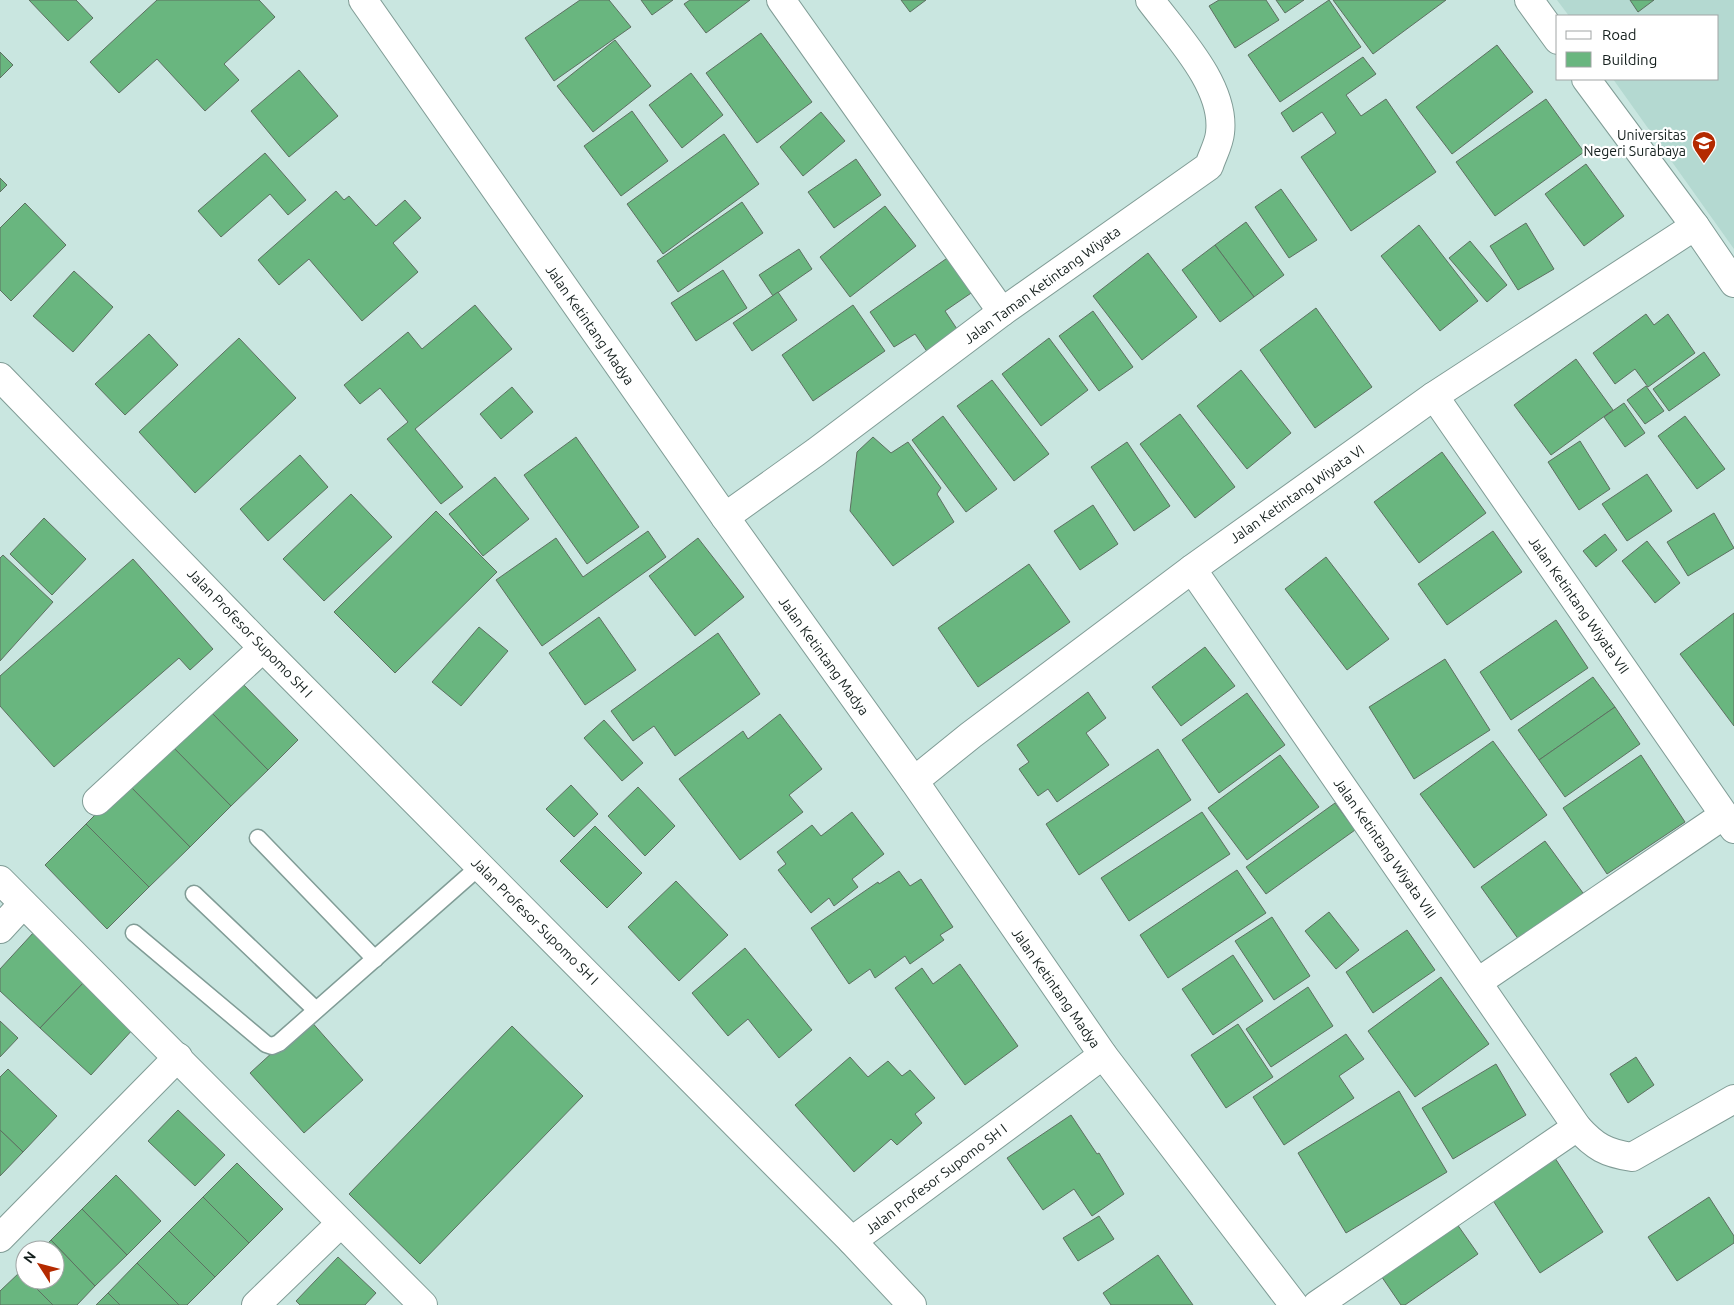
<svg xmlns="http://www.w3.org/2000/svg" width="1734" height="1305" font-family="Ubuntu,sans-serif">
	<style>
		.built { fill: #b4d9d1 }
		.building { fill: #69b67f; stroke: #5d7061 }
		.lines { fill: none; stroke-linecap: round; stroke-linejoin: round }
		.lane-casing { stroke: #809c96; stroke-width: 19 }
		.street-casing { stroke: #809c96; stroke-width: 30 }
		.secondary-casing { stroke: #809c96; stroke-width: 30 }
		.lane { stroke: #fff; stroke-width: 16 }
		.street { stroke: #fff; stroke-width: 28 }
		.secondary { stroke: #fff; stroke-width: 28 }
		.labels { text-anchor: middle; dominant-baseline: central; stroke-width: 4.5; stroke-linejoin: round; paint-order: stroke }
		.poi-label { font-size: 14px; fill: #141f1d; stroke: #fff; text-anchor: end }
		.street-label { font-size: 14px; fill: #141f1d; stroke: #fff }
	</style>
	<rect width="100%" height="100%" fill="#c9e6e0"/>
	<path class="built" d="M1557,0H1734V249L1613,79H1718V16H1569Z"/>
	<g class="building">
		<path d="M29,0H76L93,18L68,41Z"/>
		<path d="M157,0H259L275,17L224,64L239,80L205,111L157,59L119,93L90,62Z"/>
		<path d="M580,0H609L631,27L554,81L525,38Z"/>
		<path d="M641,0H673L652,15Z"/>
		<path d="M690,0H750L706,33L684,4Z"/>
		<path d="M901,0H926L910,12Z"/>
		<path d="M1219,0H1266L1279,20L1235,48L1209,6Z"/>
		<path d="M1276,0H1304L1285,13Z"/>
		<path d="M1329,0L1361,47L1280,102L1248,55Z"/>
		<path d="M1333,0H1446L1373,54Z"/>
		<path d="M1630,0H1654L1638,12Z"/>
		<path d="M761,33L812,102L757,143L706,73Z"/>
		<path d="M615,40L651,86L593,132L557,86Z"/>
		<path d="M1497,45L1533,92L1452,154L1416,107Z"/>
		<path d="M0,52L13,65L0,78Z"/>
		<path d="M1363,57L1376,74L1346,95L1361,116L1386,99L1436,172L1351,231L1301,157L1336,133L1322,112L1293,132L1281,113Z"/>
		<path d="M299,70L338,116L289,157L251,111Z"/>
		<path d="M691,73L723,115L682,148L649,105Z"/>
		<path d="M1546,99L1584,152L1495,216L1456,162Z"/>
		<path d="M632,111L668,161L621,196L584,146Z"/>
		<path d="M821,112L845,141L803,176L780,147Z"/>
		<path d="M724,134L759,184L663,254L627,204Z"/>
		<path d="M265,153L306,200L288,215L270,194L221,237L198,211Z"/>
		<path d="M856,159L881,195L834,228L808,192Z"/>
		<path d="M1586,164L1624,216L1584,246L1545,194Z"/>
		<path d="M0,178L7,185L0,192Z"/>
		<path d="M1281,189L1317,240L1289,258L1255,207Z"/>
		<path d="M336,191L344,200L349,196L376,226L405,200L421,218L393,243L418,272L362,321L309,259L279,285L258,260Z"/>
		<path d="M742,202L763,233L678,292L657,261Z"/>
		<path d="M25,203L66,245L11,301L0,290V228Z"/>
		<path d="M885,206L916,246L850,297L820,257Z"/>
		<path d="M1246,222L1284,275L1254,297L1215,245Z"/>
		<path d="M1526,223L1554,269L1518,290L1490,246Z"/>
		<path d="M1419,225L1478,301L1440,331L1381,256Z"/>
		<path d="M1470,241L1507,285L1487,302L1449,258Z"/>
		<path d="M1215,245L1254,297L1220,322L1182,270Z"/>
		<path d="M799,249L812,269L773,296L759,275Z"/>
		<path d="M1148,253L1197,317L1142,360L1093,296Z"/>
		<path d="M953,254L977,289L945,311L961,335L930,356L915,334L894,347L870,312Z"/>
		<path d="M723,270L747,308L696,341L671,303Z"/>
		<path d="M74,271L113,307L73,352L33,316Z"/>
		<path d="M778,292L797,320L752,351L733,323Z"/>
		<path d="M475,305L512,349L415,429L463,487L441,504L387,439L408,422L380,388L360,404L344,385L408,332L422,349Z"/>
		<path d="M853,305L885,351L813,401L782,355Z"/>
		<path d="M1316,308L1372,387L1315,428L1260,350Z"/>
		<path d="M1093,311L1133,367L1099,391L1059,336Z"/>
		<path d="M1646,314L1654,325L1668,314L1695,353L1648,387L1635,369L1615,384L1593,353Z"/>
		<path d="M149,334L178,365L125,415L95,384Z"/>
		<path d="M239,338L296,398L195,493L139,432Z"/>
		<path d="M1049,338L1088,390L1041,426L1002,374Z"/>
		<path d="M1704,352L1720,375L1669,411L1653,389Z"/>
		<path d="M1576,359L1613,410L1551,455L1514,405Z"/>
		<path d="M1241,370L1291,433L1247,469L1197,406Z"/>
		<path d="M992,380L1049,454L1014,481L957,406Z"/>
		<path d="M1646,386L1664,411L1645,424L1627,400Z"/>
		<path d="M512,387L533,412L501,439L480,414Z"/>
		<path d="M1624,403L1645,433L1625,447L1604,417Z"/>
		<path d="M1180,414L1235,487L1195,518L1140,444Z"/>
		<path d="M943,416L997,489L966,512L912,440Z"/>
		<path d="M1685,416L1725,469L1697,489L1658,436Z"/>
		<path d="M576,437L639,527L587,564L524,475Z"/>
		<path d="M873,437L891,453L908,442L941,488L937,494L954,522L893,566L850,511L857,452Z"/>
		<path d="M1580,441L1610,489L1579,510L1548,462Z"/>
		<path d="M1127,442L1170,506L1134,531L1091,467Z"/>
		<path d="M1442,452L1486,513L1419,563L1374,502Z"/>
		<path d="M300,455L328,487L268,541L240,509Z"/>
		<path d="M1647,474L1672,511L1627,541L1602,504Z"/>
		<path d="M495,477L529,519L483,556L449,514Z"/>
		<path d="M351,494L392,537L324,601L283,559Z"/>
		<path d="M1093,505L1118,544L1080,570L1054,531Z"/>
		<path d="M436,511L497,572L395,673L334,612Z"/>
		<path d="M1714,513L1734,548L1688,576L1667,542Z"/>
		<path d="M44,518L86,559L52,595L10,554Z"/>
		<path d="M648,531L666,557L542,646L496,580L556,538L583,577Z"/>
		<path d="M1493,531L1522,572L1447,625L1418,584Z"/>
		<path d="M1605,534L1617,550L1596,567L1583,551Z"/>
		<path d="M698,538L744,597L695,636L649,576Z"/>
		<path d="M1647,541L1680,583L1655,603L1622,561Z"/>
		<path d="M3,555L53,602L0,661V558Z"/>
		<path d="M1326,557L1389,639L1347,670L1285,589Z"/>
		<path d="M133,559L213,649L190,670L179,658L54,767L0,706V676Z"/>
		<path d="M1029,564L1070,622L978,687L938,628Z"/>
		<path d="M1734,613V726L1680,654Z"/>
		<path d="M599,617L636,670L585,705L549,653Z"/>
		<path d="M1556,620L1588,668L1511,720L1480,672Z"/>
		<path d="M479,627L508,651L461,706L432,682Z"/>
		<path d="M718,633L760,694L675,756L654,726L633,741L611,711Z"/>
		<path d="M1205,647L1235,686L1181,726L1152,687Z"/>
		<path d="M1445,659L1490,730L1414,779L1369,707Z"/>
		<path d="M235,676L298,740L268,770L205,706Z"/>
		<path d="M1593,677L1615,707L1539,760L1518,730Z"/>
		<path d="M1088,692L1106,718L1086,733L1109,765L1057,802L1048,789L1038,796L1019,769L1029,762L1017,745Z"/>
		<path d="M1247,693L1285,745L1219,793L1182,740Z"/>
		<path d="M205,706L268,770L231,806L168,742Z"/>
		<path d="M1615,707L1640,744L1565,797L1539,760Z"/>
		<path d="M780,714L822,769L789,795L803,812L740,860L679,779L743,731L748,739Z"/>
		<path d="M604,720L643,763L622,781L584,738Z"/>
		<path d="M1493,741L1547,815L1474,868L1420,794Z"/>
		<path d="M168,742L231,806L190,847L127,783Z"/>
		<path d="M1158,749L1191,800L1079,875L1046,824Z"/>
		<path d="M1280,755L1319,807L1247,860L1208,808Z"/>
		<path d="M1641,755L1685,822L1607,874L1563,808Z"/>
		<path d="M127,783L190,847L149,887L86,824Z"/>
		<path d="M571,785L598,814L574,837L546,809Z"/>
		<path d="M638,787L675,826L645,856L608,816Z"/>
		<path d="M1335,803L1355,830L1266,894L1246,867Z"/>
		<path d="M852,812L884,854L852,879L858,887L834,906L829,898L811,913L778,870L786,864L777,852L812,825L821,836Z"/>
		<path d="M1202,812L1230,854L1129,921L1101,878Z"/>
		<path d="M86,824L149,887L107,929L45,865Z"/>
		<path d="M595,826L642,873L607,908L560,861Z"/>
		<path d="M1545,841L1583,893L1519,940L1481,887Z"/>
		<path d="M1237,870L1266,913L1168,978L1140,935Z"/>
		<path d="M899,871L910,886L921,879L953,927L940,935L944,940L910,964L905,956L875,978L870,969L849,984L811,928L878,882L879,884Z"/>
		<path d="M676,881L728,935L679,981L628,927Z"/>
		<path d="M1329,912L1359,950L1336,969L1305,931Z"/>
		<path d="M1272,917L1310,976L1274,1000L1235,941Z"/>
		<path d="M1407,930L1435,970L1373,1013L1346,972Z"/>
		<path d="M34,932L86,980L40,1028L0,991V969Z"/>
		<path d="M745,948L812,1030L779,1058L748,1019L728,1036L692,993Z"/>
		<path d="M1233,955L1263,1001L1213,1035L1182,989Z"/>
		<path d="M960,964L1018,1046L965,1085L895,988L922,968L933,984Z"/>
		<path d="M1441,977L1489,1044L1415,1097L1368,1031Z"/>
		<path d="M86,980L135,1027L91,1075L40,1028Z"/>
		<path d="M1308,987L1333,1026L1271,1067L1246,1029Z"/>
		<path d="M309,1019L363,1080L304,1133L250,1073Z"/>
		<path d="M0,1021L18,1038L0,1057Z"/>
		<path d="M1238,1024L1273,1077L1226,1108L1191,1055Z"/>
		<path d="M512,1026L583,1096L420,1264L349,1194Z"/>
		<path d="M1346,1034L1364,1059L1339,1076L1354,1098L1284,1145L1253,1097Z"/>
		<path d="M850,1057L868,1077L888,1061L902,1076L910,1070L935,1098L915,1114L922,1123L897,1145L891,1139L854,1172L795,1105Z"/>
		<path d="M1636,1057L1654,1085L1628,1103L1610,1074Z"/>
		<path d="M1496,1064L1526,1115L1453,1159L1422,1108Z"/>
		<path d="M8,1069L57,1116L23,1152L0,1130V1077Z"/>
		<path d="M1399,1091L1447,1172L1346,1233L1298,1153Z"/>
		<path d="M178,1110L225,1155L195,1186L148,1141Z"/>
		<path d="M1071,1115L1097,1154L1099,1153L1124,1194L1092,1216L1074,1189L1043,1210L1007,1158Z"/>
		<path d="M0,1130L23,1152L0,1176Z"/>
		<path d="M1553,1155L1603,1232L1540,1273L1490,1196Z"/>
		<path d="M237,1163L283,1209L249,1243L203,1197Z"/>
		<path d="M116,1175L161,1221L127,1255L82,1209Z"/>
		<path d="M203,1197L249,1243L215,1277L169,1231Z"/>
		<path d="M1709,1197L1734,1236V1243L1677,1281L1648,1237Z"/>
		<path d="M82,1209L127,1255L95,1286L51,1240Z"/>
		<path d="M1099,1216L1114,1239L1078,1261L1063,1238Z"/>
		<path d="M1452,1217L1478,1254L1405,1305H1401L1377,1270Z"/>
		<path d="M169,1231L215,1277L187,1305H179L137,1263Z"/>
		<path d="M51,1240L95,1286L77,1305H53L28,1280H55V1250H41Z"/>
		<path d="M1158,1255L1193,1305H1111L1103,1293Z"/>
		<path d="M338,1257L376,1293L365,1305H300L296,1301Z"/>
		<path d="M137,1263L179,1305H120L108,1293Z"/>
		<path d="M25,1266V1277L20,1272Z"/>
		<path d="M20,1272L25,1280H28L53,1305H0V1291Z"/>
		<path d="M108,1293L120,1305H96Z"/>
	</g>
	<g class="lines">
		<g class="lane-casing">
			<g id="lane">
				<path d="M258,838L375,959"/>
				<path d="M194,894L316,1010"/>
				<path d="M134,933L266,1044L272,1046L279,1043L480,866"/>
			</g>
		</g>
		<g class="street-casing">
			<g id="street">
				<path d="M781,0L1002,312"/>
				<path d="M1529,0L1558,40"/>
				<path d="M1586,79L1695,226L1734,283"/>
				<path d="M0,377L263,648L852,1241L912,1305"/>
				<path d="M1434,396L1734,829"/>
				<path d="M725,517L816,452L1002,312L1209,166C1212,156 1219,144 1220,133C1226,86 1176,35 1150,0"/>
				<path d="M1192,569L1577,1127C1595,1147 1606,1153 1632,1157L1734,1099"/>
				<path d="M914,781L971,735L1192,569L1434,396L1695,226"/>
				<path d="M97,801L263,648"/>
				<path d="M0,880L423,1305"/>
				<path d="M0,929L23,904"/>
				<path d="M1478,982L1724,815"/>
				<path d="M0,1238L178,1057"/>
				<path d="M852,1241L1103,1055"/>
				<path d="M256,1305L341,1223"/>
				<path d="M1317,1305L1577,1127"/>
			</g>
		</g>
		<g class="secondary-casing">
			<path id="secondary" d="M363,0L725,517L914,781L1103,1055L1294,1305"/>
		</g>
		<use href="#lane" class="lane"/>
		<use href="#street" class="street"/>
		<use href="#secondary" class="secondary"/>
	</g>
	<defs>
		<g id="university-pin" transform="scale(1.25)"><path d="M0 17L-7.5 6A9.5 9.5 0 1 1 7.5 6Z" fill="#b42a00" stroke="#fff"/><path d="M0-5L7-2L0 1L-7-2ZM-4 1L0 2.5L4 1V4Q0 6-4 4Z" fill="#fff"/></g>
	</defs>
	<g fill-rule="evenodd">
		<use href="#university-pin" x="1704" y="143"/>
	</g>
	<g class="labels">
		<g class="poi-label">
			<text x="1686" y="135">Universitas<tspan x="1686" dy="16">Negeri Surabaya</tspan></text>
		</g>
		<g class="street-label">
			<text transform="translate(1042 285) rotate(-36)">Jalan Taman Ketintang Wiyata</text>
			<text transform="translate(590 325) rotate(55)">Jalan Ketintang Madya</text>
			<text transform="translate(1297 494) rotate(-35)">Jalan Ketintang Wiyata VI</text>
			<text transform="translate(1579 605) rotate(55)">Jalan Ketintang Wiyata VII</text>
			<text transform="translate(250 633) rotate(46)">Jalan Profesor Supomo SH I</text>
			<text transform="translate(824 656) rotate(54)">Jalan Ketintang Madya</text>
			<text transform="translate(1385 848) rotate(55)">Jalan Ketintang Wiyata VIII</text>
			<text transform="translate(535 921) rotate(45)">Jalan Profesor Supomo SH I</text>
			<text transform="translate(1056 988) rotate(55)">Jalan Ketintang Madya</text>
			<text transform="translate(936 1179) rotate(-37)">Jalan Profesor Supomo SH I</text>
		</g>
	</g>
	<rect x="1556" y="15" width="162" height="65" fill="#ffffff" stroke="#a1a5a5"/>
	<rect x="1566" y="31" width="25" height="8" fill="#ffffff" stroke="#a1a5a5"/>
	<text x="1602" y="40" font-size="15" fill="#141f1d">Road</text>
	<rect x="1566" y="52" width="25" height="15" fill="#69b67f" stroke="#a1a5a5"/>
	<text x="1602" y="65" font-size="15" fill="#141f1d">Building</text>
	<g transform="translate(40 1265) rotate(306)"><circle r="24" fill="#ffffff" stroke="#a1a5a5"/>
	<path d="M0-4L9 19L0 12L-9 19Z" fill="#b42a00"/>
	<text y="-8" font-size="14" font-weight="bold" text-anchor="middle" fill="#141f1d">N</text>
	</g>
</svg>
